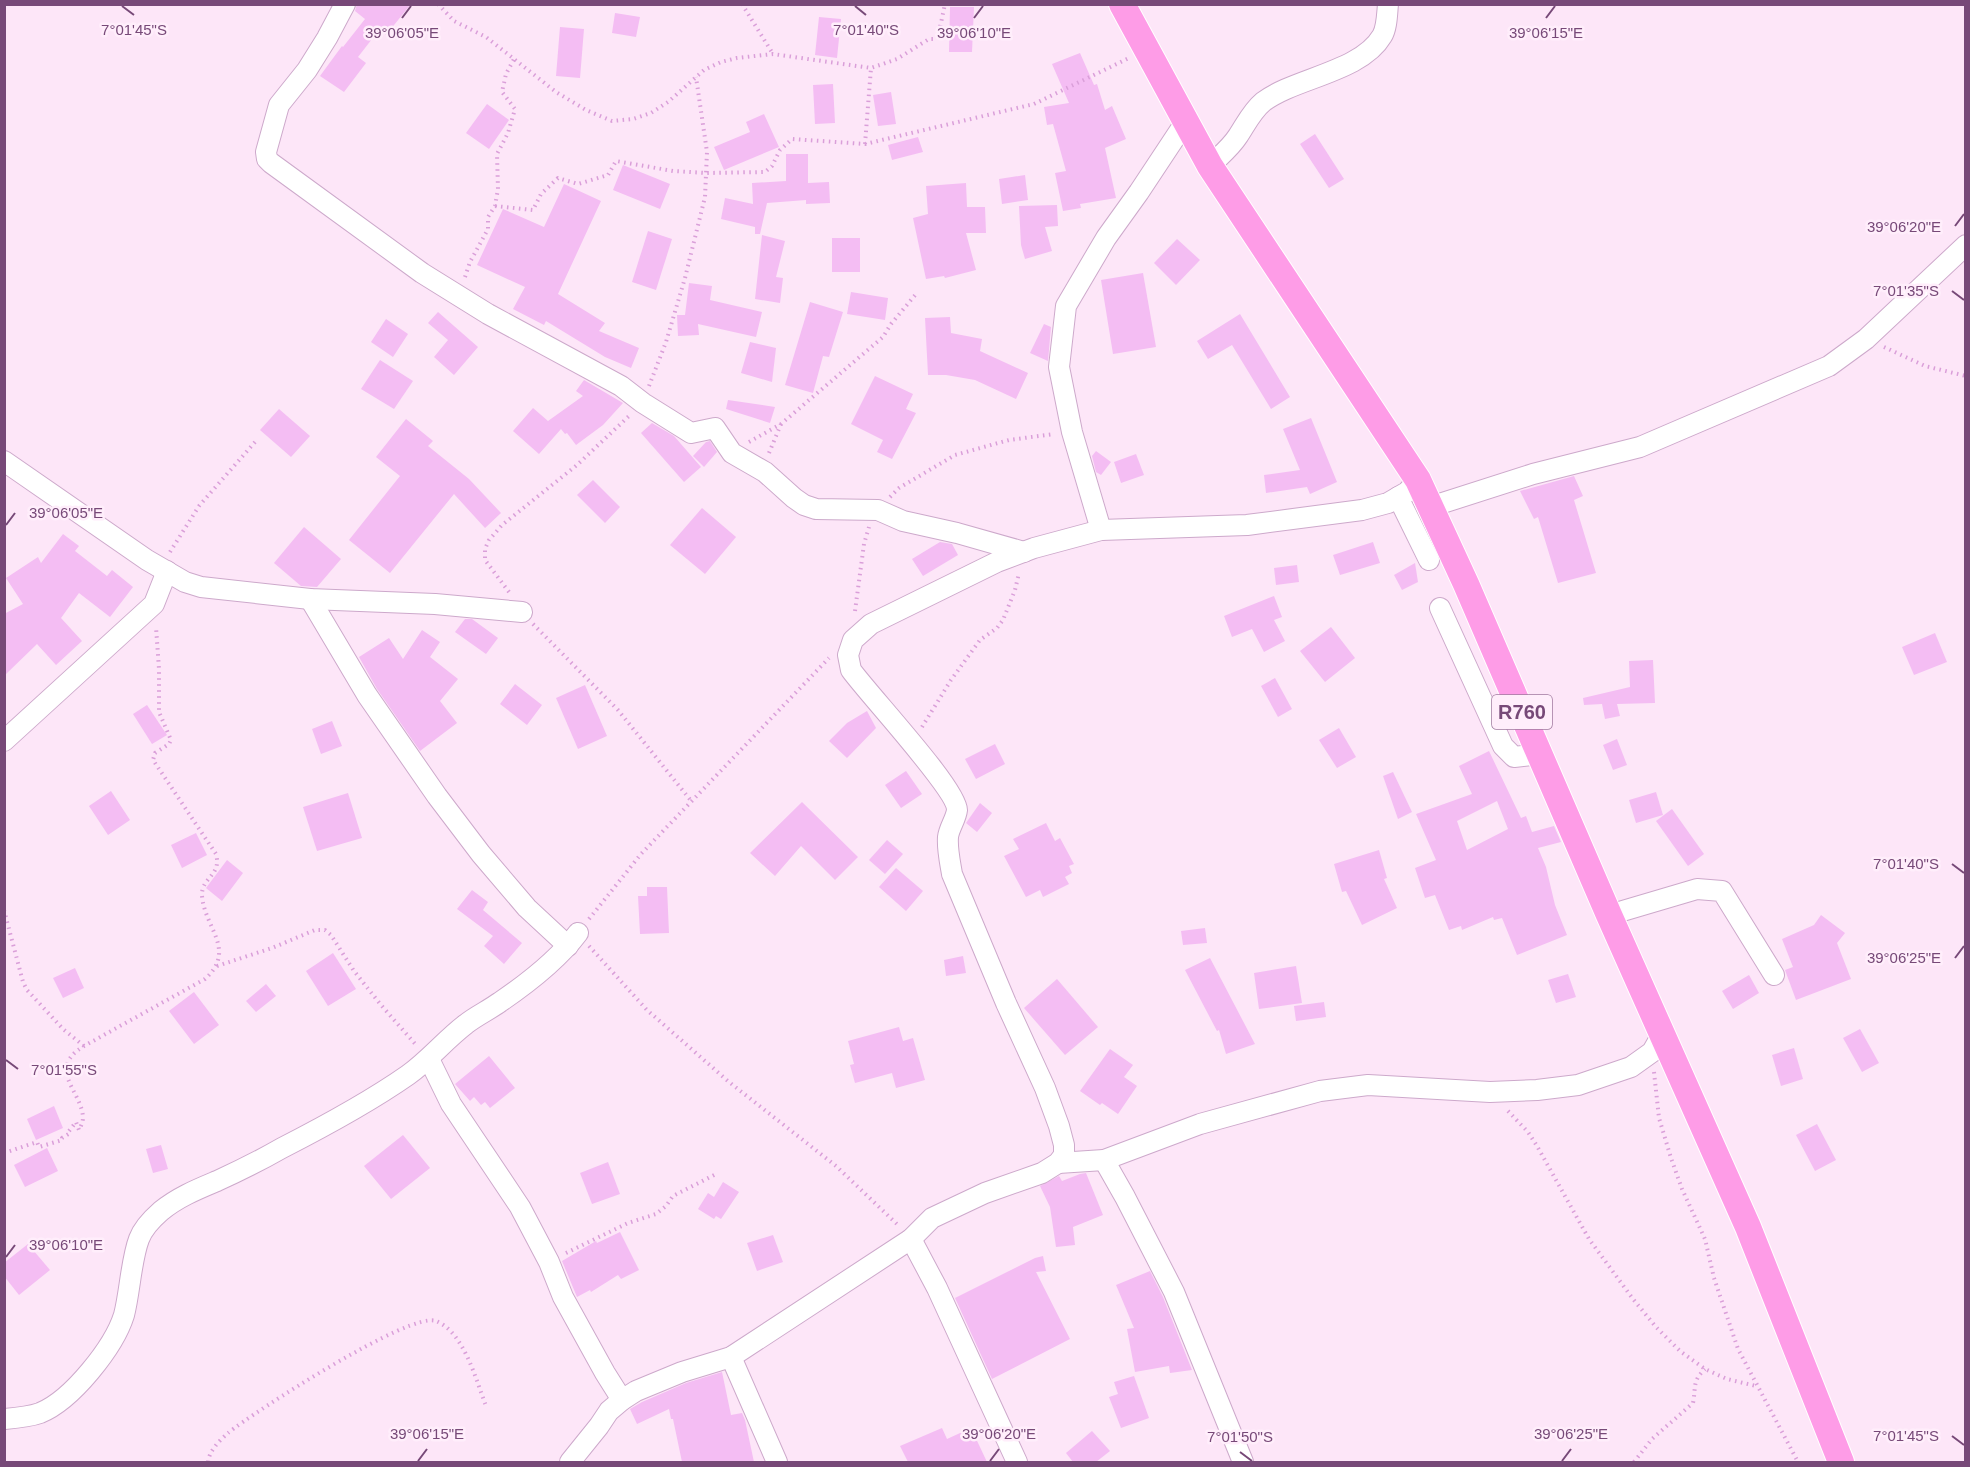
<svg xmlns="http://www.w3.org/2000/svg" width="1970" height="1467" font-family="Arial,sans-serif">
	<style>
		.building { fill: #f4bdf3; fill-rule: evenodd }
		.lines { fill: none; stroke-linecap: round; stroke-linejoin: round }
		.minor-casing { stroke: #cda9cb; stroke-width: 22 }
		.major-casing { stroke: #fff; stroke-width: 28 }
		.path { stroke: #da9fd9; stroke-width: 4; stroke-dasharray: 1.5 4.5; stroke-linecap: butt }
		.minor { stroke: #fff; stroke-width: 20 }
		.major { stroke: #fe9ce7; stroke-width: 26 }
		.ticks { fill: none; stroke: #774978; stroke-width: 2 }
		.labels { text-anchor: middle; dominant-baseline: central; stroke-width: 5; stroke-linejoin: round; paint-order: stroke }
		.shield { fill: #ffeefb; stroke: #a07a9f; stroke-width: 1.5 }
		.shield-label { font-size: 20px; font-weight: bold; fill: #774978 }
		.ticks-label { font-size: 15px; text-anchor: middle; fill: #774978; stroke: #ffeefb; stroke-width: 5; stroke-linejoin: round; paint-order: stroke }
	</style>
	<rect width="100%" height="100%" fill="#fde6f8"/>
	<g class="building">
		<path d="M357,4H411L386,35L379,30L358,57L366,63L344,92L320,76L342,46L343,47L365,19L355,11Z"/>
		<path d="M950,7H974L972,52H949Z"/>
		<path d="M615,13L640,17L636,37L612,33Z"/>
		<path d="M819,17L841,19L837,58L815,55Z"/>
		<path d="M560,27L584,29L580,78L556,76Z"/>
		<path d="M1080,53L1094,85L1097,84L1105,110L1112,106L1126,139L1105,148L1116,198L1080,204L1081,208L1063,211L1055,173L1066,171L1053,124L1047,125L1044,107L1069,103L1052,64Z"/>
		<path d="M833,84L835,123L815,124L813,85Z"/>
		<path d="M891,92L896,124L878,126L873,95Z"/>
		<path d="M487,104L509,120L489,149L466,133Z"/>
		<path d="M764,114L779,147L724,170L714,147L750,132L746,122Z"/>
		<path d="M1315,134L1344,179L1329,188L1300,144Z"/>
		<path d="M918,137L923,152L892,160L888,145Z"/>
		<path d="M786,154H808V183L829,182L830,203L806,204V200L767,203L760,234H755V227L721,219L725,198L753,204L752,183L786,181Z"/>
		<path d="M623,165L670,184L660,209L613,190Z"/>
		<path d="M1025,175L1028,200L1002,204L999,179Z"/>
		<path d="M966,183L967,207H985L986,233H966L976,270L945,278L944,276L926,279L913,218L928,214L926,186Z"/>
		<path d="M564,184L601,201L558,294L605,323L599,331L639,348L631,368L605,357L546,321L544,325L513,309L525,287L477,265L503,209L544,227Z"/>
		<path d="M1057,205L1058,226L1045,227L1052,251L1025,259L1021,245L1019,206Z"/>
		<path d="M648,231L672,239L656,290L632,282Z"/>
		<path d="M762,235L785,241L776,277L783,278L780,303L755,299Z"/>
		<rect x="832" y="238" width="28" height="34"/>
		<path d="M1177,239L1200,260L1176,285L1154,263Z"/>
		<path d="M1143,273L1156,347L1113,354L1101,280Z"/>
		<path d="M689,283L712,286L710,300L762,312L756,337L698,324L699,335L678,336L677,315H685Z"/>
		<path d="M851,292L888,298L885,320L847,314Z"/>
		<path d="M810,302L843,312L829,357L823,356L813,393L785,385Z"/>
		<path d="M438,312L478,347L454,375L434,357L448,340L428,323Z"/>
		<path d="M1240,314L1290,397L1271,409L1232,345L1208,359L1197,341Z"/>
		<path d="M950,317L951,333L982,339L980,351L1028,373L1016,399L975,380L946,375H928L925,318Z"/>
		<path d="M386,319L408,334L393,357L371,342Z"/>
		<path d="M1044,324L1051,327L1048,361L1030,353Z"/>
		<path d="M750,342L776,348L772,382L741,373Z"/>
		<path d="M380,360L413,381L394,409L361,389Z"/>
		<path d="M875,376L913,394L906,409L916,413L892,459L877,452L883,440L851,424Z"/>
		<path d="M584,380L623,403L603,425L576,445L567,433L565,434L561,429L539,454L513,431L533,408L548,421L583,396L576,391Z"/>
		<path d="M728,400L775,407L770,423L726,409Z"/>
		<path d="M279,409L310,436L291,457L260,430Z"/>
		<path d="M1311,418L1337,482L1310,494L1307,487L1266,493L1264,475L1300,470L1283,429Z"/>
		<path d="M406,419L433,441L428,446L469,479L501,513L485,528L454,494L390,573L349,540L400,476L376,457Z"/>
		<path d="M652,423L674,436L701,467L684,482L641,433Z"/>
		<path d="M710,441L717,452L704,467L693,456L706,442Z"/>
		<path d="M1096,451L1111,462L1101,475L1096,472L1092,456Z"/>
		<path d="M1136,454L1144,475L1121,483L1114,462Z"/>
		<path d="M1574,476L1583,496L1574,500L1596,573L1558,583L1538,517L1534,519L1520,491Z"/>
		<path d="M593,480L620,507L605,523L577,495Z"/>
		<path d="M702,508L736,537L705,574L670,545Z"/>
		<path d="M304,527L341,559L317,587L301,586L274,563Z"/>
		<path d="M63,534L79,546L75,551L107,576L112,570L133,587L110,617L79,593L61,618L82,641L56,665L37,644L4,676V614L23,604L6,578L38,557L41,563Z"/>
		<path d="M940,542L952,544L958,555L923,576L912,559Z"/>
		<path d="M1373,542L1380,563L1340,575L1333,555Z"/>
		<path d="M1415,563L1418,582L1402,590L1394,575Z"/>
		<path d="M1297,565L1299,582L1276,585L1274,568Z"/>
		<path d="M1274,596L1282,617L1274,620L1285,641L1264,652L1252,629L1232,637L1224,616Z"/>
		<path d="M465,619H472L498,638L486,654L455,632Z"/>
		<path d="M1331,627L1355,658L1325,682L1300,651Z"/>
		<path d="M422,630L440,642L430,657L458,679L440,701L457,723L420,751L377,689L359,657L389,638L403,659Z"/>
		<path d="M1935,633L1947,662L1914,675L1902,647Z"/>
		<path d="M1653,660L1655,703L1617,704L1620,716L1605,719L1602,704L1584,705L1583,698L1630,687L1629,661Z"/>
		<path d="M1275,678L1292,709L1278,717L1261,686Z"/>
		<path d="M515,684L542,705L527,725L500,704Z"/>
		<path d="M585,685L607,736L578,749L556,698Z"/>
		<path d="M147,705L167,735L152,744L133,714Z"/>
		<path d="M867,711L876,728L847,758L829,741L847,723Z"/>
		<path d="M332,721L342,746L321,754L312,729Z"/>
		<path d="M1339,728L1356,757L1337,768L1319,740Z"/>
		<path d="M1617,739L1627,765L1613,770L1603,745Z"/>
		<path d="M995,744L1005,764L976,779L965,759Z"/>
		<path d="M1489,751L1521,818L1526,816L1532,832L1554,826L1561,842L1538,848L1546,867L1555,905L1567,935L1517,955L1502,918L1494,920L1493,917L1462,930L1461,926L1449,930L1435,895L1425,898L1415,868L1436,860L1416,814L1472,794L1459,766ZM1497,801L1508,829L1467,850L1457,821Z"/>
		<path d="M906,771L922,794L901,808L885,785Z"/>
		<path d="M1393,772L1412,812L1398,819L1383,776Z"/>
		<path d="M111,791L130,820L108,835L89,806Z"/>
		<path d="M1656,792L1663,815L1636,823L1629,800Z"/>
		<path d="M348,793L362,838L317,851L303,807Z"/>
		<path d="M802,802L858,857L835,880L801,846L775,876L750,853Z"/>
		<path d="M980,803L992,813L977,832L966,823Z"/>
		<path d="M1672,809L1704,854L1688,866L1656,821Z"/>
		<path d="M1046,823L1055,841L1060,838L1074,864L1069,866L1072,873L1065,877L1069,884L1043,897L1040,890L1026,897L1004,856L1019,849L1013,839Z"/>
		<path d="M196,833L207,855L182,868L171,845Z"/>
		<path d="M887,840L903,854L885,874L869,860Z"/>
		<path d="M1379,850L1387,878L1384,879L1397,908L1362,925L1346,891L1342,892L1334,864Z"/>
		<path d="M227,860L243,873L222,901L206,888Z"/>
		<path d="M896,868L923,891L906,911L879,887Z"/>
		<path d="M647,887H667L669,933L640,934L638,896H647Z"/>
		<path d="M472,890L488,902L483,910L522,943L504,964L484,946L493,936L457,909Z"/>
		<path d="M1821,915L1845,933L1837,943L1851,979L1796,1000L1785,970L1793,967L1782,939L1814,925Z"/>
		<path d="M1205,928L1207,943L1183,945L1181,931Z"/>
		<path d="M333,953L356,989L328,1006L306,971Z"/>
		<path d="M963,956L966,973L946,976L944,960Z"/>
		<path d="M1210,958L1255,1044L1226,1054L1219,1030L1217,1031L1185,970Z"/>
		<path d="M1296,966L1302,1003L1259,1009L1254,973Z"/>
		<path d="M75,968L84,988L63,998L53,978Z"/>
		<path d="M1568,974L1576,997L1556,1003L1548,980Z"/>
		<path d="M1749,975L1759,993L1733,1009L1722,991Z"/>
		<path d="M1057,979L1098,1027L1065,1055L1024,1008Z"/>
		<path d="M266,984L276,996L256,1012L246,1001Z"/>
		<path d="M194,992L219,1025L194,1044L169,1011Z"/>
		<path d="M1324,1002L1326,1017L1296,1021L1294,1006Z"/>
		<path d="M899,1027L903,1041L913,1038L925,1080L896,1088L892,1073L855,1083L850,1065L854,1064L848,1041Z"/>
		<path d="M1860,1029L1879,1063L1862,1072L1843,1038Z"/>
		<path d="M1794,1048L1803,1079L1781,1086L1772,1055Z"/>
		<path d="M1110,1049L1133,1065L1124,1077L1137,1086L1118,1114L1102,1103L1100,1105L1080,1091Z"/>
		<path d="M489,1056L515,1088L490,1108L485,1102L481,1105L474,1097L470,1101L455,1084Z"/>
		<path d="M54,1106L63,1128L36,1140L27,1119Z"/>
		<path d="M1817,1124L1836,1160L1815,1171L1796,1135Z"/>
		<path d="M403,1135L430,1168L391,1199L364,1166Z"/>
		<path d="M161,1145L168,1169L153,1173L146,1149Z"/>
		<path d="M47,1148L58,1171L25,1187L14,1165Z"/>
		<path d="M608,1162L620,1194L592,1204L580,1173Z"/>
		<path d="M1086,1173L1103,1215L1073,1227L1075,1245L1056,1247L1050,1207L1040,1186L1059,1176L1062,1181L1080,1174Z"/>
		<path d="M723,1182L739,1192L721,1219L716,1216L714,1219L698,1209L708,1193L714,1197Z"/>
		<path d="M620,1232L639,1270L621,1279L618,1275L591,1292L590,1290L577,1297L562,1261L596,1241L597,1243Z"/>
		<path d="M773,1235L783,1262L757,1271L747,1243Z"/>
		<path d="M28,1244L50,1270L19,1295L4,1276V1263Z"/>
		<path d="M1043,1256L1046,1271L1036,1272L1070,1339L992,1379L955,1298L1035,1258Z"/>
		<path d="M1150,1271L1163,1297L1192,1370L1170,1373L1169,1366L1135,1372L1127,1329L1134,1328L1116,1285Z"/>
		<path d="M722,1372L731,1415L742,1413L745,1420L754,1462H682L673,1419H671L669,1409L637,1424L630,1409L642,1402L686,1383Z"/>
		<path d="M1134,1376L1149,1418L1121,1428L1109,1397L1118,1394L1114,1382Z"/>
		<path d="M942,1428L947,1439L971,1428L987,1462H908L900,1446Z"/>
		<path d="M1092,1431L1110,1451L1096,1462H1073L1066,1453Z"/>
	</g>
	<g class="lines">
		<g class="minor-casing">
			<g id="minor">
				<path d="M345,4L327,38L307,70L279,105L266,152L267,159L271,163L422,273L488,314L621,386L643,403L691,433L715,428L732,453L765,472L794,498L804,505L816,509L878,510L903,521L957,533L1024,552"/>
				<path d="M1210,166C1220,156 1231,147 1238,136C1246,124 1252,111 1263,102C1294,78 1361,72 1382,36C1387,28 1387,14 1388,4"/>
				<path d="M4,461L147,560L185,582L201,587L310,599L435,604L522,612"/>
				<path d="M1398,497L1429,560"/>
				<path d="M1430,507L1533,474L1640,447L1829,366L1866,339L1966,245"/>
				<path d="M1101,530L1072,432L1059,367L1066,306L1106,238L1139,192L1186,121"/>
				<path d="M310,599L367,695L437,796L481,854L527,908L568,946"/>
				<path d="M1440,608L1503,746L1514,757L1540,754"/>
				<path d="M4,741L154,604L167,571"/>
				<path d="M1609,915L1697,889L1722,891L1774,975"/>
				<path d="M429,1059L451,1104L520,1207L549,1262L563,1297L605,1373L622,1400"/>
				<path d="M1104,1160L1125,1197L1174,1292L1243,1462"/>
				<path d="M1058,1163L1104,1160L1200,1124L1320,1091L1368,1085L1490,1092L1537,1090L1578,1085L1631,1067L1652,1052L1660,1038L1657,1025"/>
				<path d="M911,1239L937,1288L1017,1462"/>
				<path d="M731,1357L777,1462"/>
				<path d="M4,1419C16,1418 29,1417 40,1413C72,1400 114,1347 124,1315C130,1292 131,1260 139,1239C143,1228 153,1218 161,1211C178,1197 198,1189 217,1181C239,1171 261,1160 282,1148C325,1126 368,1103 408,1075C429,1060 445,1040 466,1024C476,1016 489,1010 500,1002C528,983 557,961 578,933"/>
				<path d="M570,1462L599,1426L609,1411L622,1400L636,1391L682,1372L731,1357L911,1239L932,1218L985,1193L1042,1173L1058,1163L1064,1155V1145L1059,1126L1045,1088L1006,1003L952,874C950,862 947,849 948,837C949,828 956,819 957,810C957,789 869,695 851,670L848,655L853,640L871,624L997,562L1034,548L1101,530L1247,525L1362,510L1388,503L1407,492L1418,480"/>
			</g>
		</g>
		<g class="major-casing">
			<path id="major" d="M1122,4L1210,166L1418,480L1466,584L1609,915L1748,1227L1841,1462"/>
		</g>
		<g class="path">
			<path d="M438,4L454,21L486,37L556,92L586,110L612,121L633,119L651,113L668,102L704,70L721,62L737,58L773,54L871,68L897,59L929,39H935L938,37L945,4"/>
			<path d="M742,4L773,54"/>
			<path d="M865,144L871,68"/>
			<path d="M495,206L533,210L541,194L558,178L578,184L608,175L616,161L673,171L706,173L765,172L772,166L780,150L792,139L865,144L1034,104L1129,58"/>
			<path d="M465,277L470,262L488,229V217L495,206L498,189L497,154L508,133L515,109L502,92L506,74L514,59"/>
			<path d="M1884,347L1925,366L1966,376"/>
			<path d="M649,386L666,342L685,278L705,197L707,152L696,77"/>
			<path d="M749,442L781,424L883,337L891,324L916,294"/>
			<path d="M769,453L781,424"/>
			<path d="M890,497L899,488L955,455L1009,440L1054,434"/>
			<path d="M170,552L199,506L255,442"/>
			<path d="M509,592L485,560V549L489,540L502,525L577,465L629,416"/>
			<path d="M855,611L864,544L869,527"/>
			<path d="M533,624L618,710L692,802"/>
			<path d="M922,727L951,680L980,640L997,628L1003,620L1015,590L1019,573"/>
			<path d="M4,910L23,982L27,990L63,1029L84,1046"/>
			<path d="M589,919L641,854L829,658"/>
			<path d="M589,946L647,1010L729,1082L836,1166L899,1226"/>
			<path d="M217,966L272,948L315,930H325L331,935L354,971L381,1005L417,1046"/>
			<path d="M1654,1072L1659,1118L1671,1158L1682,1189L1705,1239L1714,1278L1738,1349L1798,1462"/>
			<path d="M1508,1111L1528,1132L1537,1146L1589,1239L1633,1299L1656,1327L1680,1351L1705,1369L1727,1379L1756,1386"/>
			<path d="M4,1153L37,1142L39,1147L62,1140V1138L70,1133L69,1131L76,1122L79,1130C81,1126 83,1122 83,1117C81,1090 46,1069 84,1046L205,979C237,950 205,929 202,896C201,877 222,876 216,854L153,760L155,753L169,744L171,740L159,712V669L156,627"/>
			<path d="M566,1253L628,1223L656,1214L666,1206L673,1196L718,1173"/>
			<path d="M208,1462C209,1451 220,1440 228,1433C254,1412 410,1311 436,1321C464,1332 476,1380 486,1406"/>
			<path d="M1634,1462L1652,1439L1693,1403C1696,1388 1692,1381 1705,1369"/>
		</g>
		<use href="#minor" class="minor"/>
		<use href="#major" class="major"/>
	</g>
	<path class="ticks" d="M122,6L134,15M855,6L866,15M402,18L411,6M974,18L983,6M1546,18L1555,6M1955,226L1964,214M1952,291L1964,300M6,525L15,513M1952,864L1964,873M1955,958L1964,946M6,1060L18,1069M6,1257L15,1245M1952,1436L1964,1445M1240,1452L1252,1461M418,1461L427,1449M990,1461L999,1449M1562,1461L1571,1449"/>
	<g class="labels">
		<rect class="shield" x="1492" y="695" width="60" height="34" rx="4.5"/>
		<g class="shield-label">
			<text x="1522" y="712">R760</text>
		</g>
	</g>
	<g class="ticks-label">
		<text x="134" y="35">7°01'45"S</text>
		<text x="866" y="35">7°01'40"S</text>
		<text x="974" y="38">39°06'10"E</text>
		<text x="1546" y="38">39°06'15"E</text>
		<text x="402" y="38">39°06'05"E</text>
		<text x="1904" y="232">39°06'20"E</text>
		<text x="1906" y="296">7°01'35"S</text>
		<text x="66" y="518">39°06'05"E</text>
		<text x="1906" y="869">7°01'40"S</text>
		<text x="1904" y="963">39°06'25"E</text>
		<text x="64" y="1075">7°01'55"S</text>
		<text x="66" y="1250">39°06'10"E</text>
		<text x="427" y="1439">39°06'15"E</text>
		<text x="999" y="1439">39°06'20"E</text>
		<text x="1571" y="1439">39°06'25"E</text>
		<text x="1906" y="1441">7°01'45"S</text>
		<text x="1240" y="1442">7°01'50"S</text>
	</g>
	<rect width="1970" height="1467" fill="none" stroke="#774978" stroke-width="12"/>
</svg>
